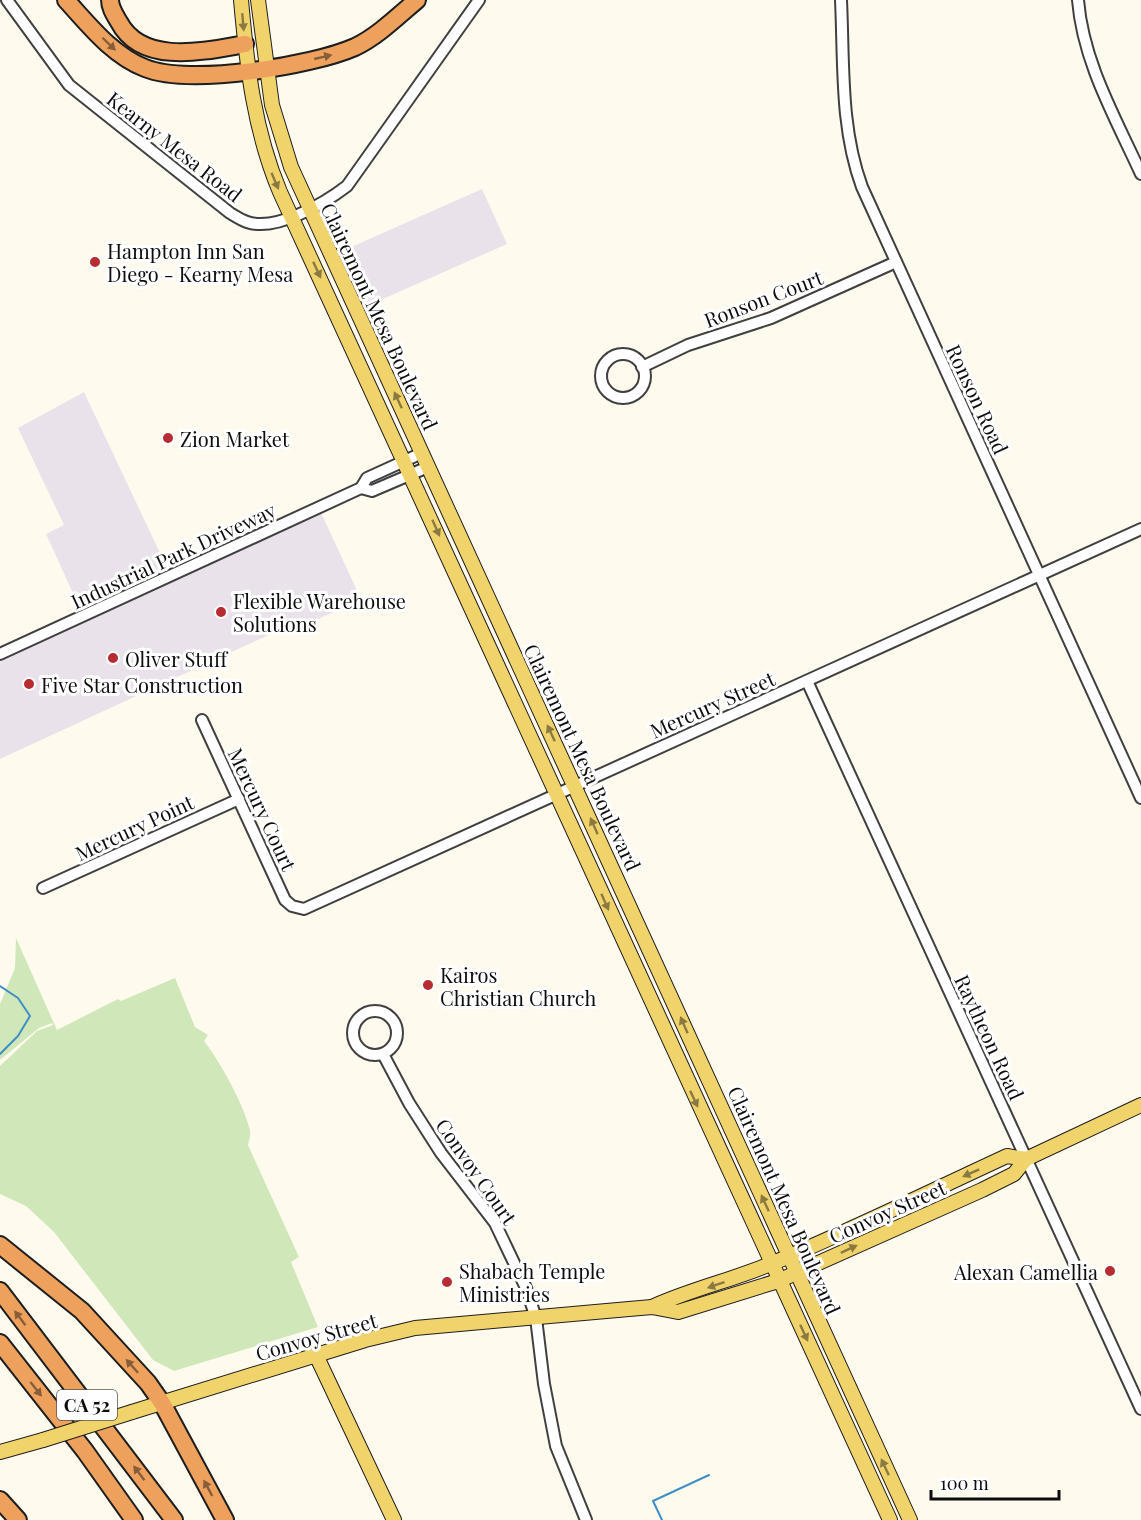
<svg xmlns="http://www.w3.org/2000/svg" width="1141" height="1520" font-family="'Playfair Display',serif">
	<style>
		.industrial { fill: #eae2eb }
		.green { fill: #d0e7b9 }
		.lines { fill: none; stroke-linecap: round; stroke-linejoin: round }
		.stream { stroke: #408ec6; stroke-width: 2 }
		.minor-casing { stroke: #404040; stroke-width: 14 }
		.major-casing { stroke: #1e1e1e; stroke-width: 16 }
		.highway-casing { stroke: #1e1e1e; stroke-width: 20 }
		.minor { stroke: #fff; stroke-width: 10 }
		.major { stroke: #f1d36b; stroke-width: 14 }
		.highway { stroke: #eda15d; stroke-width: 16 }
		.major-bridge-casing { stroke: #1e1e1e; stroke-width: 16; stroke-linecap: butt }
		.major-bridge { stroke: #f1d36b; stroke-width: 14 }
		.oneway { fill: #8a7a41 }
		.oneway2 { fill: #885e39 }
		.poi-dot { fill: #b62c31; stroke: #fff; stroke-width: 2 }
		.labels { text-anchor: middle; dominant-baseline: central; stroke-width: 6; stroke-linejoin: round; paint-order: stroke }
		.shield { fill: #fff; stroke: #565656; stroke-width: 1.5 }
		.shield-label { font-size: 18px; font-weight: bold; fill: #0d0d0d }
		.street-label { font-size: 20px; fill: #0d0d0d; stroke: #fff }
		.poi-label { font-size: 20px; fill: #0d0d0d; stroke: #fff; text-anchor: start }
	</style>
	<rect width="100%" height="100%" fill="#fefbee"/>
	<g class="industrial">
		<path d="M482,189L507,244L365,307L340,252Z"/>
		<path d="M84,392L169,572L317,504L361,599L293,631L290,625L0,759V649L82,613L46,534L64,525L18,428Z"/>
	</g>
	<path class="green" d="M16,938L57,1030L118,999L121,1001L175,978L195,1027L208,1035L204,1041C219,1060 245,1106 250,1131C251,1135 249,1140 248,1145L299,1257L291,1262L318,1327L174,1371L153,1360L54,1232L26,1206L0,1194V1066L37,1031L53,1025L52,1023L39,1028L0,1060V1004L15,968Z"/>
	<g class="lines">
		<g class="stream">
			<path d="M0,986L18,998L30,1016L18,1036L0,1054"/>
			<path d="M662,1520L653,1501L709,1475"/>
		</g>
		<g class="minor-casing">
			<g id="minor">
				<path d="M7,0L69,85L230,213C235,216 241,220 247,222C276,232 325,203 347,186L479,0"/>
				<path d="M841,0C844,64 840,127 862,187L1141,798"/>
				<path d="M1078,0C1083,62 1115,117 1141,174"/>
				<circle cx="623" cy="376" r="22"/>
				<path d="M642,367L688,345L771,318L896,262"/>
				<path d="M361,488L372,491L428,467"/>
				<path d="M0,654L361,488L367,478L422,453"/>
				<path d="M807,681L1141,1409"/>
				<path d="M202,720L285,900L292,906L304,909L1141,529"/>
				<path d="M43,888L239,799"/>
				<circle cx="375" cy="1033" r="22"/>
				<path d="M383,1054L409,1103L441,1153L495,1223L526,1288L536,1318L544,1384L556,1446L586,1520"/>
			</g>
		</g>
		<g class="major-casing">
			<g id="major">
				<path d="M241,0C247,67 254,130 280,192L890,1520"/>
				<path d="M258,0L272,105L291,167L910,1520"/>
				<path d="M652,1307C691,1289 733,1280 773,1263C852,1230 929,1192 1007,1156L1026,1159"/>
				<path d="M316,1355L394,1520"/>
				<path d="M132,1412L365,1340L415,1328L629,1309L652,1307L678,1312L778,1281L982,1190L1014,1174L1026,1159L1141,1105"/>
				<path d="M0,1452L43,1440"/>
			</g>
		</g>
		<g class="highway-casing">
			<g id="highway">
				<path d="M66,0C89,25 112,55 145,68C189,86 312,66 355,47C378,36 398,16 417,0"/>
				<path d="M110,0C110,8 115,15 119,22C142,66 205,51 245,44"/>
				<path d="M0,1245L82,1311L148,1383L162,1403L225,1520"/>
				<path d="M0,1291L174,1520"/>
				<path d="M0,1343L85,1451L134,1520"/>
				<path d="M0,1500L18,1520"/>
			</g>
		</g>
		<use href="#minor" class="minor"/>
		<use href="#major" class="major"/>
		<use href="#highway" class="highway"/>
		<g class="major-bridge-casing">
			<path id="major-bridge" d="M43,1440L132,1412"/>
		</g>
		<use href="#major-bridge" class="major-bridge"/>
	</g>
	<defs><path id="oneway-solid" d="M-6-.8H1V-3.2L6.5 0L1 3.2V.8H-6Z" transform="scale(1.5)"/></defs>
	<g class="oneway">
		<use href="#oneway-solid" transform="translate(243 22) rotate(85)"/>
		<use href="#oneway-solid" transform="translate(275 181) rotate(67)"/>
		<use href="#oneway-solid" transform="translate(317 270) rotate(65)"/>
		<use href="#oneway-solid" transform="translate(398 400) rotate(-115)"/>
		<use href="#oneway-solid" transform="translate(436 528) rotate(66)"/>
		<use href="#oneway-solid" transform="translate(551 733) rotate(-115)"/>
		<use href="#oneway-solid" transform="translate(594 826) rotate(-114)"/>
		<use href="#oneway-solid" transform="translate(605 902) rotate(66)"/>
		<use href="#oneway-solid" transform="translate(684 1025) rotate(-114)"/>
		<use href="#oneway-solid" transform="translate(694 1099) rotate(65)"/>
		<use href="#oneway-solid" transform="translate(971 1173) rotate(156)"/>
		<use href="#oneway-solid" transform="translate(765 1203) rotate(-115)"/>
		<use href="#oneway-solid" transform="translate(849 1249) rotate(-25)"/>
		<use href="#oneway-solid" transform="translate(716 1285) rotate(161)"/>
		<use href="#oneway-solid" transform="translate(804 1333) rotate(65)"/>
		<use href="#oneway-solid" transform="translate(885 1467) rotate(-115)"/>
	</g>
	<g class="oneway2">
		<use href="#oneway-solid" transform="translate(109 44) rotate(44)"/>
		<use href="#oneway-solid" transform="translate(323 57) rotate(-13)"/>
		<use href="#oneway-solid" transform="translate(20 1318) rotate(-127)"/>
		<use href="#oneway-solid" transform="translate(132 1366) rotate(-132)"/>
		<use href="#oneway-solid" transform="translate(36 1389) rotate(52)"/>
		<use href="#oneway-solid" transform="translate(139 1473) rotate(-127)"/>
		<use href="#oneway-solid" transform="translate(208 1488) rotate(-118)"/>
	</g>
	<g class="poi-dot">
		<circle cx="95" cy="262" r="6"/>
		<circle cx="168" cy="438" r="6"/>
		<circle cx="221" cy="612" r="6"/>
		<circle cx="113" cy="658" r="6"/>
		<circle cx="29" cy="684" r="6"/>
		<circle cx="428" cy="985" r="6"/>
		<circle cx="1110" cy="1271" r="6"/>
		<circle cx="447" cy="1282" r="6"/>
	</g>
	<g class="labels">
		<rect class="shield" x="57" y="1390" width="60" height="30" rx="4.5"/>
		<g class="shield-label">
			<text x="87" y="1405">CA 52</text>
		</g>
		<g class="street-label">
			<text transform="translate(175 146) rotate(38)">Kearny Mesa Road</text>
			<text transform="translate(763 298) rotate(-21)">Ronson Court</text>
			<text transform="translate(380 316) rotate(65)">Clairemont Mesa Boulevard</text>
			<text transform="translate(978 399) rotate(65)">Ronson Road</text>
			<text transform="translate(173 555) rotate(-25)">Industrial Park Driveway</text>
			<text transform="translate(712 704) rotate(-24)">Mercury Street</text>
			<text transform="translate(583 757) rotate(65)">Clairemont Mesa Boulevard</text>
			<text transform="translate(263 809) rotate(65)">Mercury Court</text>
			<text transform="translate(134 827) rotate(-25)">Mercury Point</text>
			<text transform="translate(990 1037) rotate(65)">Raytheon Road</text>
			<text transform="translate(477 1171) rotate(55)">Convoy Court</text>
			<text transform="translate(785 1200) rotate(66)">Clairemont Mesa Boulevard</text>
			<text transform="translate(887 1211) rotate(-24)">Convoy Street</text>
			<text transform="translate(316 1336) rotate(-16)">Convoy Street</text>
		</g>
		<g class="poi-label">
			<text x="107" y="250">Hampton Inn San<tspan x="107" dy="23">Diego - Kearny Mesa</tspan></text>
			<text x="180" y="438">Zion Market</text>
			<text x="233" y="600">Flexible Warehouse<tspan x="233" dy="23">Solutions</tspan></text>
			<text x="125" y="658">Oliver Stuff</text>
			<text x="41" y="684">Five Star Construction</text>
			<text x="440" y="974">Kairos<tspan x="440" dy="23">Christian Church</tspan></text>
			<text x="459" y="1270">Shabach Temple<tspan x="459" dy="23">Ministries</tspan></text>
			<text x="1098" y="1271" text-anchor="end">Alexan Camellia</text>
		</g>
	</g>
	<path d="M931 1490v9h128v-9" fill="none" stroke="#0d0d0d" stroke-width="3"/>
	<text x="940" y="1490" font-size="18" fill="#0d0d0d" stroke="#ffffff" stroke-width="4.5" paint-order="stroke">100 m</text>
</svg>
